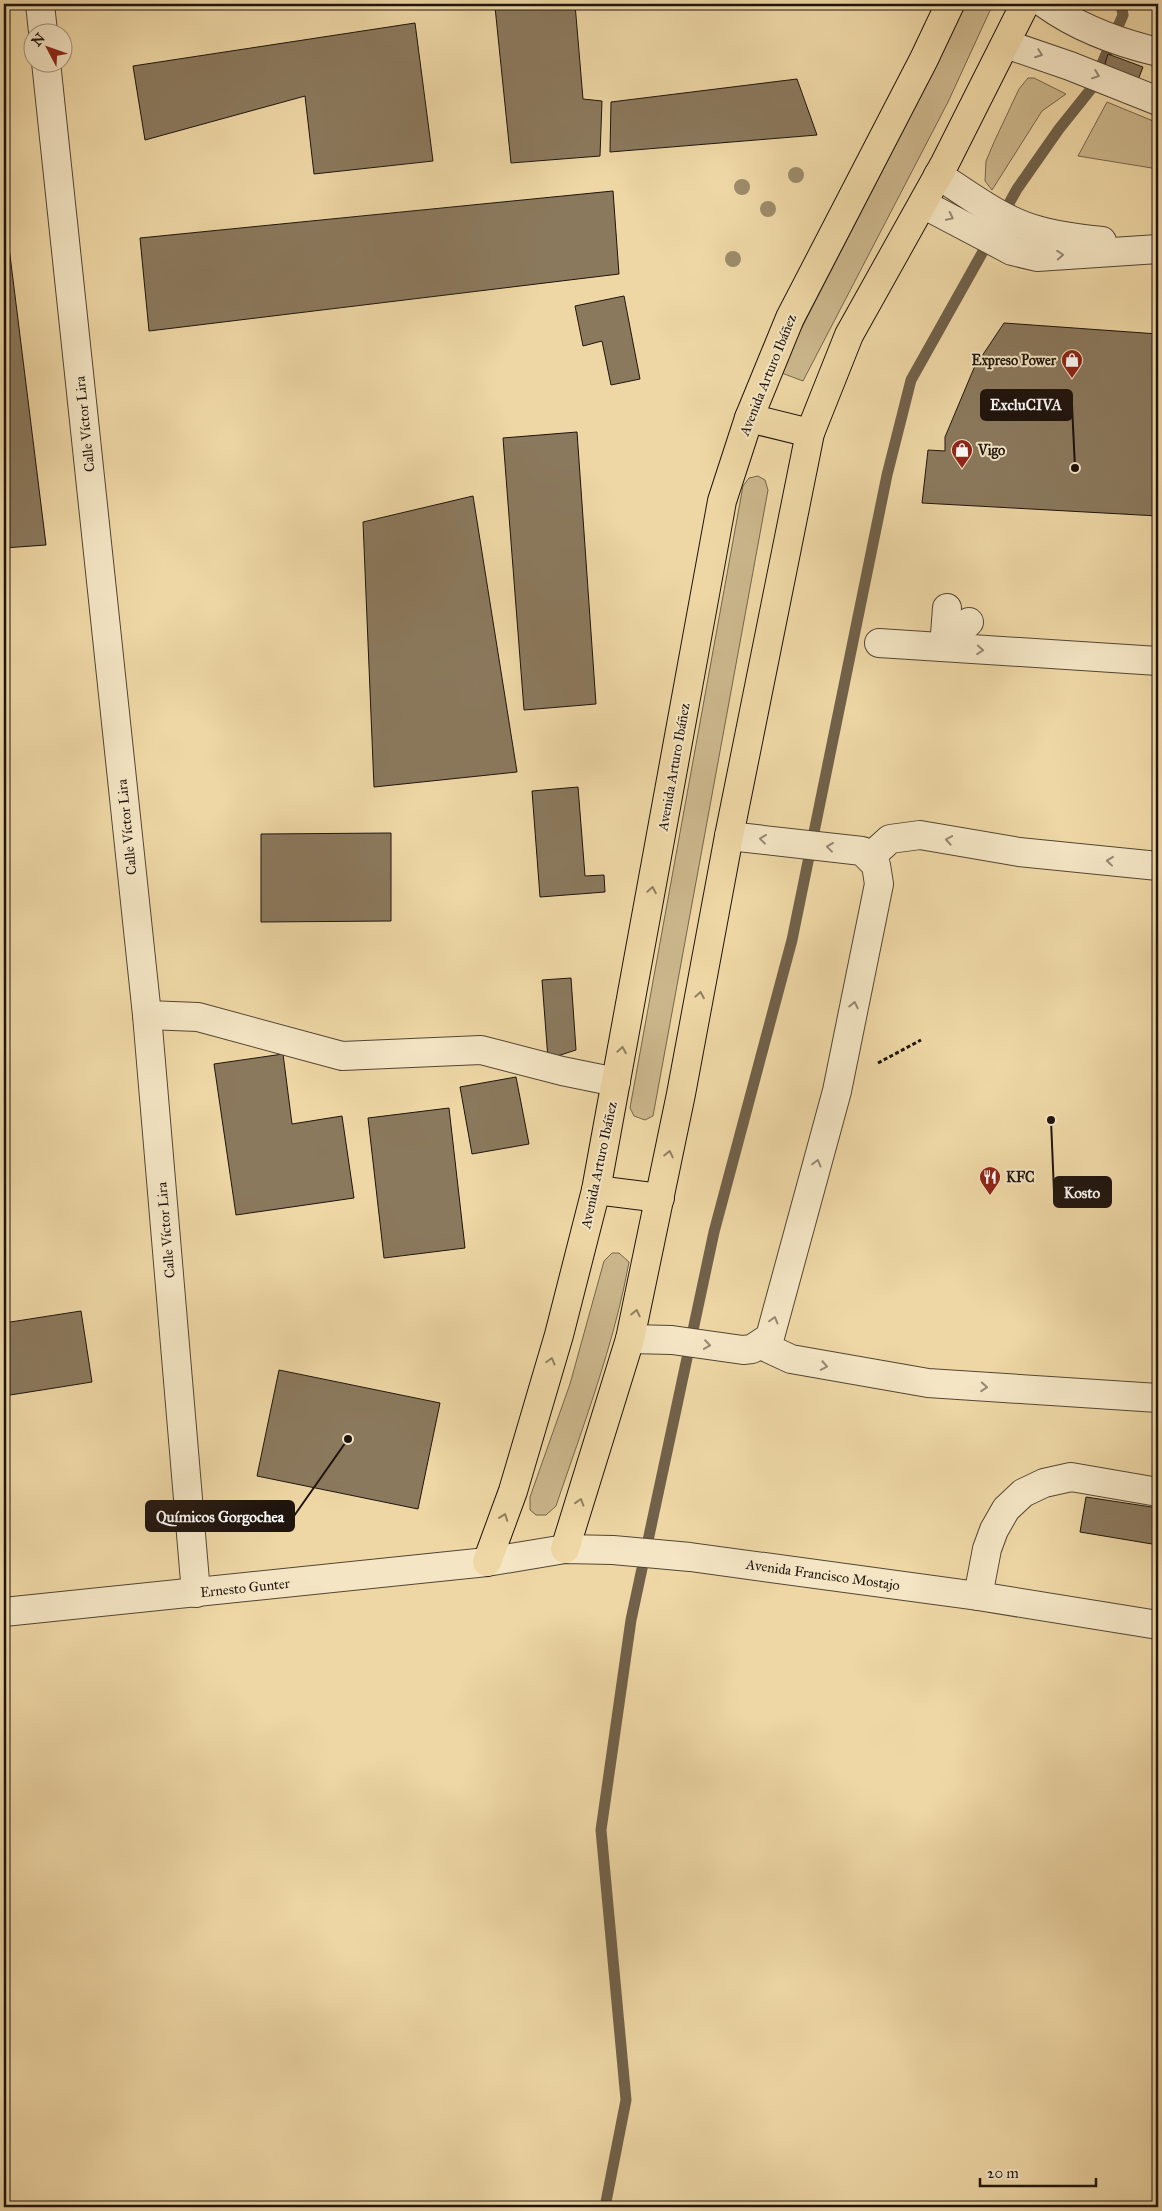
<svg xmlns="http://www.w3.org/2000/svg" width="1162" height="2211" font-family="'IM FELL Great Primer',serif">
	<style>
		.green { fill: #cbb68b; stroke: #75654c }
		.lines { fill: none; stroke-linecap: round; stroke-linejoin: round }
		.stream { stroke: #71614a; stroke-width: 11 }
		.building { fill: #8b795d; stroke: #1f140e }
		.minor-casing { stroke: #534534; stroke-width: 30 }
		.major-casing { stroke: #1f140e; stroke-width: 30 }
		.path { stroke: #1f140e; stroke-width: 3; stroke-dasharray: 4 2.5; stroke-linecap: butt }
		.minor { stroke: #f4e5c4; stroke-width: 28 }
		.major { stroke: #eed7a5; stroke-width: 28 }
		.tree { fill: #9d8b6a }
		.oneway { stroke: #948772 }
		.oneway2 { stroke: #917f61 }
		.labels { text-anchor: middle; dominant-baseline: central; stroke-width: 4; stroke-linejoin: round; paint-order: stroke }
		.poi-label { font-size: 14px; font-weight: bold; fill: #1f140e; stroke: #f4e5c4; text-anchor: start }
		.street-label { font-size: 14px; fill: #1f140e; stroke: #f4e5c4 }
		.leader { fill: none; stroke: #1f140e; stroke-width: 2 }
		.callout-dot { fill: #1f140e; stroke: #f4e5c4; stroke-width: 2 }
		.callout { fill: #1f140e; stroke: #1f140e; stroke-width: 2 }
		.callout-label { font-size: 15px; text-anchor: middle; font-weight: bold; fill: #fff }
	</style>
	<rect width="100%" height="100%" fill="#eed7a5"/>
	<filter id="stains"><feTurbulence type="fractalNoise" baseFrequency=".004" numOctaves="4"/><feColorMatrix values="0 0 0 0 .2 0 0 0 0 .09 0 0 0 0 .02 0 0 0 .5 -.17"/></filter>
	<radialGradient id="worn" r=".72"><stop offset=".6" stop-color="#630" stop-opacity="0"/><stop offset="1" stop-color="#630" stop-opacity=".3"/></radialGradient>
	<g class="green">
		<path d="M965,4H993L948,102L803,381L779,372L924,90Z"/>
		<path d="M1028,78H1034L1066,94L1042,111L992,190L985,181L986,161L995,140L1019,89Z"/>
		<path d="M1107,102L1158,123V169L1078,156Z"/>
		<path d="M758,476L765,480L768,490L653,1116L645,1120L634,1116L630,1108L743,486L749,478Z"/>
		<path d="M612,1253H619L629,1262C614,1345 583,1426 556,1506L546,1515H536L530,1510V1497L570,1384L604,1261Z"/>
	</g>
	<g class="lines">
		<g class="stream">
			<path d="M1002,216L1017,189L1059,129L1091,89L1123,15L1121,4"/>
			<path d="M605,2207L626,2100L601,1830L631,1620L714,1232L792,940L887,475L911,380L990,239"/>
		</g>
	</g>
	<g class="building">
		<path d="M538,4H575L583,99L602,101L600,156L511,163L495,7Z"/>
		<path d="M415,23L433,161L314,174L305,96L145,140L133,66Z"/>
		<path d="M1108,54L1143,67L1138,80L1104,67Z"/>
		<path d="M797,79L817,135L610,152L611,102Z"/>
		<path d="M613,191L619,274L149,331L140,238Z"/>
		<path d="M4,207L46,545L4,548Z"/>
		<path d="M624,296L640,379L611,385L602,341L583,346L575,306Z"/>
		<path d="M1004,323L1158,334V516L922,503L928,450L945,451V437L974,368Z"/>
		<path d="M577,432L596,704L524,710L503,438Z"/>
		<path d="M473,496L517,772L374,787L363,522Z"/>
		<path d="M578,787L585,876L604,875L605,892L540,897L532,791Z"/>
		<path d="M391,833V921L261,922V834Z"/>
		<path d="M571,978L576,1050L548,1059L542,980Z"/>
		<path d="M283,1054L292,1124L342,1116L354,1198L236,1215L214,1064Z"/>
		<path d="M516,1077L529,1144L472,1154L460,1087Z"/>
		<path d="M449,1108L465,1248L384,1258L368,1118Z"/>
		<path d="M81,1311L92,1382L4,1396V1323Z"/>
		<path d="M279,1370L440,1403L418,1509L257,1476Z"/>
		<path d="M1086,1497L1158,1508V1545L1080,1532Z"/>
	</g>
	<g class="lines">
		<g class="minor-casing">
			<g id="minor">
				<path d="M40,4L43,32"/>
				<path d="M1045,4C1077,27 1120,43 1158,52"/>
				<path d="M1006,44L1070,66L1158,101"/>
				<path d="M46,62L147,1015L196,1593"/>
				<path d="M938,175C969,195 1001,220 1037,230C1058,236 1081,239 1102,241"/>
				<path d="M923,204L1012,251L1037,257L1158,249"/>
				<path d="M879,643L1158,661"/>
				<path d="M944,647L947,608"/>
				<path d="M944,647L969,622"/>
				<path d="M870,857L890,839L920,835L1019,852L1158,866"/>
				<path d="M147,1015L198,1017L342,1056L481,1050L562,1071L616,1082"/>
				<path d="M630,1339L672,1340L743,1350L752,1349L770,1337L837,1091L879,884L876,865L862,851L729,836"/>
				<path d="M761,1345L791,1359L928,1383L1158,1398"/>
				<path d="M978,1596L987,1549L994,1530L1006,1509L1023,1493L1044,1483L1071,1477L1158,1492"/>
				<path d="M4,1612L487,1562L565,1549L613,1550L690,1557L978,1596L1158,1625"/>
			</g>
		</g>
		<g class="major-casing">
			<g id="major">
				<path d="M749,418L810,433"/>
				<path d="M596,1190L660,1198"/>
				<path d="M565,1549L630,1339L681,1094L729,836L810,433L849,335L945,163L1025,4"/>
				<path d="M487,1562L513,1491L559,1335L596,1190L722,501L749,418L790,318L924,59L950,4"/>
			</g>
		</g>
		<path class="path" d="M878,1063L921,1040"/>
		<use href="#minor" class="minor"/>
		<use href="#major" class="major"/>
	</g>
	<g class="tree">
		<circle cx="796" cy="175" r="8"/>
		<circle cx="742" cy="187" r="8"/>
		<circle cx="768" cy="209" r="8"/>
		<circle cx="733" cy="259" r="8"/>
	</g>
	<defs><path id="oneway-chevron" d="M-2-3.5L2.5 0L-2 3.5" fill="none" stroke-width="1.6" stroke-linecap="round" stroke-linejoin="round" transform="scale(1.25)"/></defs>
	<g class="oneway">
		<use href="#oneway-chevron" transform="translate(1039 54) rotate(20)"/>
		<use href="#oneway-chevron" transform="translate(1096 75) rotate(21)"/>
		<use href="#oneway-chevron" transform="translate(950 217) rotate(26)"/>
		<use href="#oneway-chevron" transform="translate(1060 255) rotate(-4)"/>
		<use href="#oneway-chevron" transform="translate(980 650) rotate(4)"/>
		<use href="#oneway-chevron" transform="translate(763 839) rotate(-173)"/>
		<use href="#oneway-chevron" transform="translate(949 840) rotate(-170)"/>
		<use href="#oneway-chevron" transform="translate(830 847) rotate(-173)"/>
		<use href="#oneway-chevron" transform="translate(1110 861) rotate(-174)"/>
		<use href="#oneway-chevron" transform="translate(854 1005) rotate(-78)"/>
		<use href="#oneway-chevron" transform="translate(817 1163) rotate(-75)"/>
		<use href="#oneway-chevron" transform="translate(774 1320) rotate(-75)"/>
		<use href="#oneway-chevron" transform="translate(707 1345) rotate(8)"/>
		<use href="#oneway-chevron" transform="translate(824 1366) rotate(11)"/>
		<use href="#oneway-chevron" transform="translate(984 1387) rotate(4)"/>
	</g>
	<g class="oneway2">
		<use href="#oneway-chevron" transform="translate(652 890) rotate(-80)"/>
		<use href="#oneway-chevron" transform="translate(700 995) rotate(-80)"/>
		<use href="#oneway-chevron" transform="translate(622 1050) rotate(-80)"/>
		<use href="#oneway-chevron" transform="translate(669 1154) rotate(-78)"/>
		<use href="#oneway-chevron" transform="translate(636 1313) rotate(-78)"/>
		<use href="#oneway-chevron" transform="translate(551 1361) rotate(-74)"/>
		<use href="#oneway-chevron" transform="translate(580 1502) rotate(-73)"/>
		<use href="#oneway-chevron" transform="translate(504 1517) rotate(-70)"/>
	</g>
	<defs>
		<g id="shop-pin" transform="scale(1.125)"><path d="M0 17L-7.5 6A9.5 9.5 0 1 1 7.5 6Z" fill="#8f2418" stroke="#f4e5c4"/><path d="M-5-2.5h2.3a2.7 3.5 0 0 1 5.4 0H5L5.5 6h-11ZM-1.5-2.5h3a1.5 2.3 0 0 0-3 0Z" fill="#fff"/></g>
		<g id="restaurant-pin" transform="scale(1.125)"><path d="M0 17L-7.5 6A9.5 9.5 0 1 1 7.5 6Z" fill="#8f2418" stroke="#f4e5c4"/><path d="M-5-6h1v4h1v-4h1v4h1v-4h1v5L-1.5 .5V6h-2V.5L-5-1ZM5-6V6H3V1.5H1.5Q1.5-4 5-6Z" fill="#fff"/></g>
	</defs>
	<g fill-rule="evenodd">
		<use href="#shop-pin" x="1072" y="360"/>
		<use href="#shop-pin" x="962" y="450"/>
		<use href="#restaurant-pin" x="990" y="1177"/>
	</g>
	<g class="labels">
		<g class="poi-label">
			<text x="1056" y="360" text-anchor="end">Expreso Power</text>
			<text x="978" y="450">Vigo</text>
			<text x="1006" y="1177">KFC</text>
		</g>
		<g class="street-label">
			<text transform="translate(768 375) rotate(-68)">Avenida Arturo Ibáñez</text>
			<text transform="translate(85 424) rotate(-96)">Calle Víctor Lira</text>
			<text transform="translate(674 767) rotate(-80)">Avenida Arturo Ibáñez</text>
			<text transform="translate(127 827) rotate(-96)">Calle Víctor Lira</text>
			<text transform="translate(599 1165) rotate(-78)">Avenida Arturo Ibáñez</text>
			<text transform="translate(166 1230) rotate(-95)">Calle Víctor Lira</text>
			<text transform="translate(823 1575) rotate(8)">Avenida Francisco Mostajo</text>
			<text transform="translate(245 1588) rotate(-6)">Ernesto Gunter</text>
		</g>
	</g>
	<path class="leader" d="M1075 468L1072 405M1051 1120L1054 1192M348 1439L294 1516"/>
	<g class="callout-dot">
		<circle cx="1075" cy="468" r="5"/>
		<circle cx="1051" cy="1120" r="5"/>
		<circle cx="348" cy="1439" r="5"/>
	</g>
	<g class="callout">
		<rect x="981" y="390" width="91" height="30" rx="5"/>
		<rect x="1054" y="1177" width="57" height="30" rx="5"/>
		<rect x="146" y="1501" width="148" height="30" rx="5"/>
	</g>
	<g class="callout-label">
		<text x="1026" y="410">ExcluCIVA</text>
		<text x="1082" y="1198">Kosto</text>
		<text x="220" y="1522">Químicos Gorgochea</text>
	</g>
	<rect width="1162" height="2211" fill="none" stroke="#eed7a5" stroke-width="20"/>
	<rect x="5" y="5" width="1152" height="2201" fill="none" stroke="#1f140e" stroke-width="2.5"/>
	<rect x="10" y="10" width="1142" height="2191" fill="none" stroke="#1f140e"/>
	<g transform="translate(48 48) rotate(311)"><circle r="24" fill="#f4e5c4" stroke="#9f917b"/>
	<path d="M0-4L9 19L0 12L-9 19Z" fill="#8f2418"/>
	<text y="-8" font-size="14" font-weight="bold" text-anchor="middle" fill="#1f140e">N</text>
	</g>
	<path d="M980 2178v8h116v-8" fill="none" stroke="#1f140e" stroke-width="2.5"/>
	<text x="987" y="2178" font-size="15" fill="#1f140e" stroke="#f4e5c4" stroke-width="4" paint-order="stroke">20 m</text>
	<rect width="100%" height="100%" filter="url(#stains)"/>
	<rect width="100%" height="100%" fill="url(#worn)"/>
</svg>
